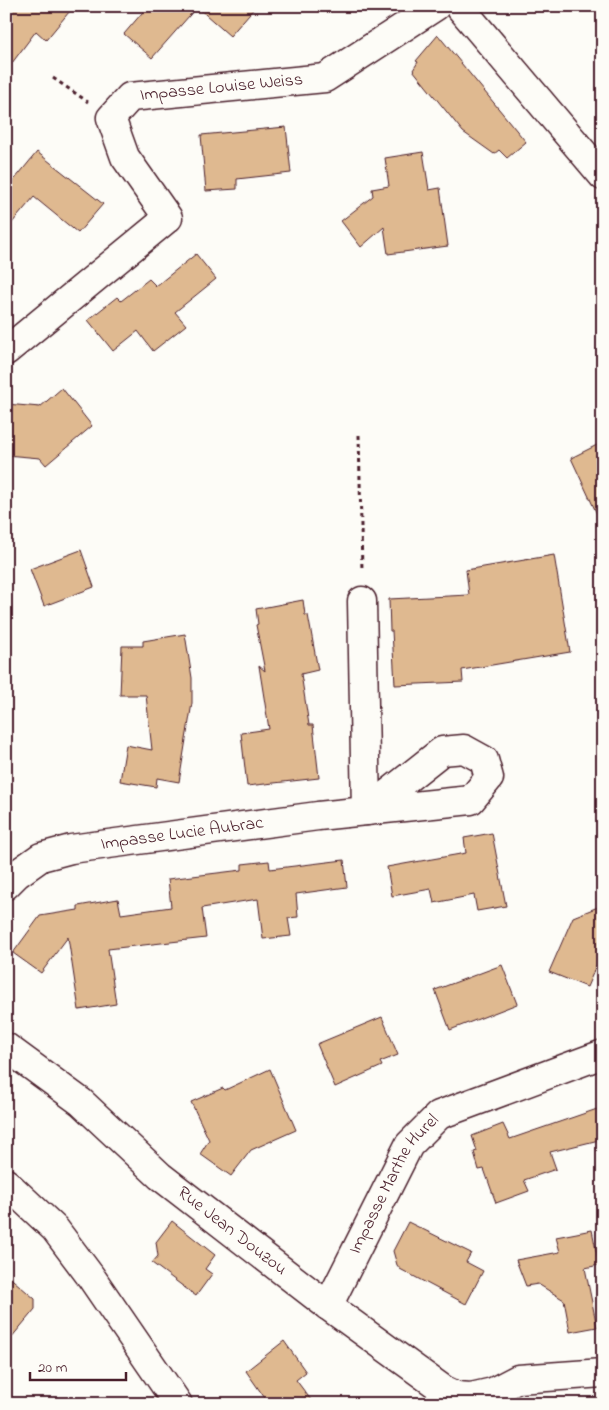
<svg xmlns="http://www.w3.org/2000/svg" width="609" height="1410" font-family="'Indie Flower',sans-serif">
	<style>
		.building { fill: #dfb990; stroke: #4a1f2b }
		.lines { fill: none; stroke-linecap: round; stroke-linejoin: round }
		.minor-casing { stroke: #4a1f2b; stroke-width: 31 }
		.secondary-casing { stroke: #4a1f2b; stroke-width: 31 }
		.path { stroke: #4a1f2b; stroke-width: 3; stroke-dasharray: 4 4; stroke-linecap: butt }
		.minor { stroke: #fdfcf7; stroke-width: 28 }
		.secondary { stroke: #fdfcf7; stroke-width: 28 }
		.labels { text-anchor: middle; dominant-baseline: central; stroke-width: 5; stroke-linejoin: round; paint-order: stroke }
		.street-label { font-size: 18px; fill: #4a1f2b; stroke: #fdfcf7 }
	</style>
	<rect width="100%" height="100%" fill="#fdfcf7"/>
	<filter id="ink" filterUnits="userSpaceOnUse"><feTurbulence type="fractalNoise" baseFrequency=".02" numOctaves="2"/><feDisplacementMap in="SourceGraphic" scale="10" xChannelSelector="R" yChannelSelector="G"/><feConvolveMatrix kernelMatrix="1 2 1 2 8 2 1 2 1" color-interpolation-filters="sRGB"/></filter>
	<g filter="url(#ink)">
		<g class="building">
			<path d="M6,6H74L46,40L36,31L6,71Z"/>
			<path d="M148,6H256L230,36L197,7L152,58L124,34Z"/>
			<path d="M438,35L526,142L507,158L499,150L494,154L463,132L413,70L418,62L416,61Z"/>
			<path d="M286,127L291,173L237,179V189L206,191L201,135Z"/>
			<path d="M37,152L103,204L78,233L34,197L6,230V190Z"/>
			<path d="M423,152L429,190L440,188L448,246L388,254L384,227L361,247L341,221L373,196L372,189L389,186L385,158Z"/>
			<path d="M196,254L216,279L175,312L186,325L153,351L138,331L113,351L88,320L117,297L121,301L149,279L156,286Z"/>
			<path d="M62,388L92,426L46,465L40,458L6,455V404L40,407Z"/>
			<path d="M603,442V527L571,458Z"/>
			<path d="M81,550L94,587L44,606L30,569Z"/>
			<path d="M554,555L570,652L462,670L463,682L395,685L392,631H390L389,599L469,595L466,570Z"/>
			<path d="M303,600L305,615H308L318,670L301,674L309,725H313L319,778L247,786L241,733L269,729L259,666L265,671L256,625L258,624L256,609Z"/>
			<path d="M185,634L192,678V703L179,782L157,778L156,787L120,781L126,745L152,750L146,695H120L122,646H143V641Z"/>
			<path d="M492,833L506,906L477,911L474,895L434,903L431,889L392,896L387,867L466,853L464,838Z"/>
			<path d="M344,860L347,887L296,894L298,917L288,918L291,936L263,939L258,899L202,908L206,938L108,949L116,1004L79,1010L68,937L41,973L13,953L40,916L78,910V906L118,899L121,914L171,907L168,879L242,870V864L269,861L270,869Z"/>
			<path d="M603,905V950L587,987L549,972L573,917Z"/>
			<path d="M502,965L517,1004L450,1030L435,990Z"/>
			<path d="M382,1017L398,1055L380,1062L382,1066L335,1087L317,1044Z"/>
			<path d="M270,1069L296,1130L251,1150L231,1176L200,1154L209,1140L191,1102L223,1088L225,1090Z"/>
			<path d="M603,1107V1139L550,1152L556,1169L524,1180L529,1191L496,1203L484,1169L479,1170L474,1152L477,1151L472,1136L503,1124L510,1139Z"/>
			<path d="M172,1221L215,1255L205,1269L212,1274L196,1296L152,1263L158,1256L156,1242Z"/>
			<path d="M408,1222L471,1253L466,1262L483,1271L466,1304L400,1269L397,1265L393,1251Z"/>
			<path d="M592,1230L599,1265L585,1268L597,1327L570,1332L564,1300L538,1284L526,1286L516,1260L560,1252L556,1237Z"/>
			<path d="M6,1274L35,1299V1309L6,1344Z"/>
			<path d="M284,1341L306,1372L296,1380L314,1404H269L246,1371Z"/>
		</g>
		<g class="lines">
			<g class="minor-casing">
				<g id="minor">
					<path id="s1" d="M6,351L168,218L125,157L111,118L130,97L325,78L436,6"/>
					<path d="M362,601L366,811"/>
					<path id="s2" d="M6,885L17,874L41,857L71,849L318,816L471,800L489,778L484,760L464,749L442,751L366,811"/>
					<path id="s3" d="M6,1047L81,1102L160,1176L328,1306L444,1390L457,1396L471,1397L493,1392L518,1379L603,1373"/>
					<path d="M6,1183L55,1229L91,1277L178,1404"/>
					<path id="s4" d="M328,1306L409,1145L439,1115L603,1054"/>
				</g>
			</g>
			<g class="secondary-casing">
				<path id="secondary" d="M459,6L603,176"/>
			</g>
			<g class="path">
				<path d="M53,78L88,102"/>
				<path d="M359,435L362,571"/>
			</g>
			<use href="#minor" class="minor"/>
			<use href="#secondary" class="secondary"/>
		</g>
	</g>
	<g class="labels">
		<g class="street-label">
			<text stroke="none"><textPath href="#s1" startOffset="446">Impasse Louise Weiss</textPath></text>
			<text stroke="none"><textPath href="#s2" startOffset="188">Impasse Lucie Aubrac</textPath></text>
			<text stroke="none"><textPath href="#s4" startOffset="139">Impasse Marthe Hurel</textPath></text>
			<text stroke="none"><textPath href="#s3" startOffset="292">Rue Jean Douzou</textPath></text>
		</g>
	</g>
	<rect width="609" height="1410" fill="none" stroke="#fdfcf7" stroke-width="25"/>
	<rect x="12" y="12" width="584" height="1385" fill="none" stroke="#4a1f2b" stroke-width="2" filter="url(#ink)"/>
	<path d="M30 1372v8h96v-8" fill="none" stroke="#4a1f2b" stroke-width="2.5"/>
	<text x="38" y="1372" font-size="15" fill="#4a1f2b" stroke="#fdfcf7" stroke-width="4" paint-order="stroke">20 m</text>
</svg>
